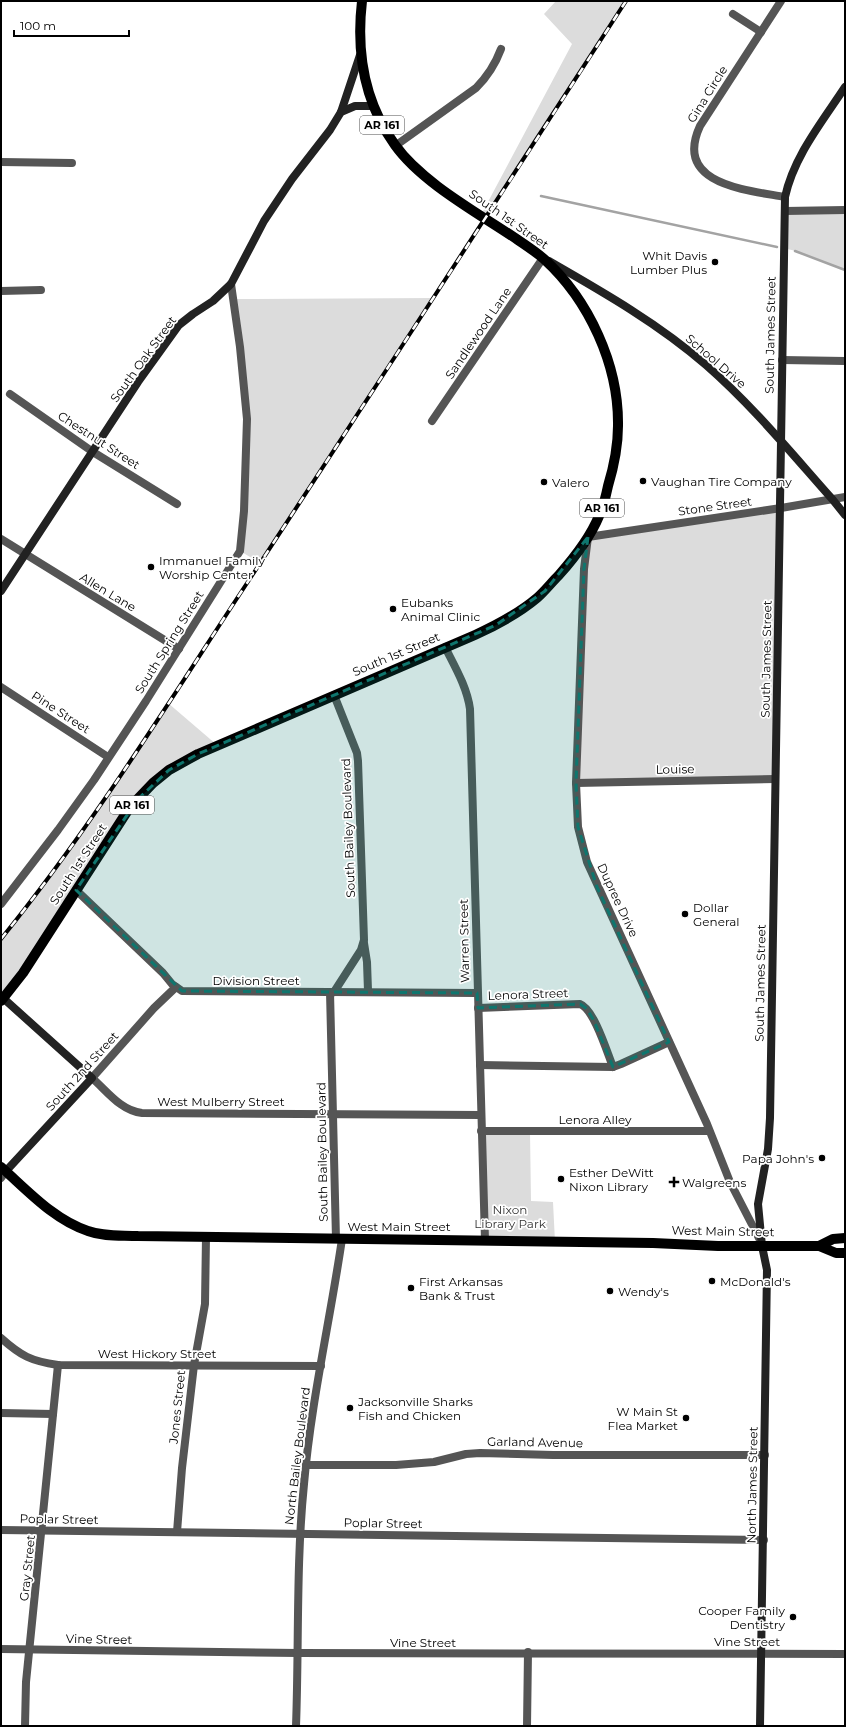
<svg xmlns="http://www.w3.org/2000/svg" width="846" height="1727" font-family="Montserrat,sans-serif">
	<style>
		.green { fill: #dcdcdc }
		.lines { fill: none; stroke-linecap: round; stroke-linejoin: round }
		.stream { stroke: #a3a3a3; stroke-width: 2.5 }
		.street { stroke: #555; stroke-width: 8 }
		.secondary { stroke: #222; stroke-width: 8 }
		.primary { stroke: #000; stroke-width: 10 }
		.rail-casing { stroke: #000; stroke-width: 4 }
		.rail { stroke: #fff; stroke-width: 2.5; stroke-dasharray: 8; stroke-linecap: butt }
		.marked { fill: #0f766e; fill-opacity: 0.2; stroke: #0f766e; stroke-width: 3; stroke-dasharray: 8 5; stroke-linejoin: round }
		.poi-dot { fill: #000; stroke: #fff; stroke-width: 1.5 }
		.labels { text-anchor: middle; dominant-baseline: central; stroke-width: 3.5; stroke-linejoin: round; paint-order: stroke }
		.shield { fill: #fff; stroke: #4c4c4c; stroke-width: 1 }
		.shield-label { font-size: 11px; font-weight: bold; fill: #000 }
		.street-label { font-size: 12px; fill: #000; stroke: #fff }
		.poi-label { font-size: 12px; fill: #000; stroke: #fff; text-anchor: start }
		.park-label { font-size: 12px; fill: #333; stroke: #fff }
	</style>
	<rect width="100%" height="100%" fill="#fff"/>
	<g class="green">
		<path d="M556,1H626L484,218L481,215L572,44L544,14Z"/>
		<path d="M845,210V270L796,251L783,248L785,211Z"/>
		<path d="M434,298L260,563L240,551L247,419L234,299Z"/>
		<path d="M781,508L775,779L576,783L588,537Z"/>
		<path d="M168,703L217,745L153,783L1,996V939L81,834Z"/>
		<path d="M481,1132H530L531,1201L553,1202L555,1242L485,1240Z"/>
	</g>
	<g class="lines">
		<g class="stream">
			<path d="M541,196L777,247"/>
			<path d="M795,251L845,270"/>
		</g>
		<g class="street">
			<path d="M781,1L700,126C673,185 747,190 785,197"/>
			<path d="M733,14L761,32"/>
			<path d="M395,146L476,88C488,76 495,65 501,49"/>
			<path d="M1,162L72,163"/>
			<path d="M785,211L845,210"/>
			<path d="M1,291L41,290"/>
			<path d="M782,360L845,361"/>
			<path d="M10,394L93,452L177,504"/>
			<path d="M432,421L543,258"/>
			<path d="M1,539L179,649"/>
			<path d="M445,647C455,667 467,687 470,709L485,1240"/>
			<path d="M1,687L108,757"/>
			<path d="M334,695L357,753L358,761L364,940L361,950L334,992"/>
			<path d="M576,783L775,779"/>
			<path d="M76,890L163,973L172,984L182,991L477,993"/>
			<path d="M1,904L58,830L94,780L146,701L240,551L244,511L247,419L240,347L231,284"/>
			<path d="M364,943L367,962L368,991"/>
			<path d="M176,987L154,1008L92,1078C107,1091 121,1111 142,1113L481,1115"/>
			<path d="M330,992L336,1239"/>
			<path d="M478,1008L580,1004C594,1009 607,1052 613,1067"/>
			<path d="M480,1065L613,1067L621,1064L669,1042"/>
			<path d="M481,1131H709"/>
			<path d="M1,1178L6,1171"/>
			<path d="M762,1244L730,1182L707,1124L587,862L578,827L576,783L584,569L588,537L781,508L845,497"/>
			<path d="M1,1338C21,1356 31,1361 58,1365L321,1366"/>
			<path d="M1,1413L53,1414"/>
			<path d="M306,1465H396L434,1462L466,1454L480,1453L553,1455H765"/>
			<path d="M1,1530L764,1540"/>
			<path d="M177,1532L182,1468L194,1365L205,1304L206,1237"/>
			<path d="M1,1649L298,1653L845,1654"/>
			<path d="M25,1726L26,1682L58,1365"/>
			<path d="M296,1726C299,1646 296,1563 304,1484C311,1402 330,1321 342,1239"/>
			<path d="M527,1726L528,1652"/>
		</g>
		<g class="secondary">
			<path d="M341,112L360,55"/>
			<path d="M549,261C603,292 659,324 706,365C753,406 792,454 833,500L845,515"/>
			<path d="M1,591L138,382L179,325L193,314L213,301L231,284L264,221L292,179L330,130L341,112L355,106H373"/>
			<path d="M3,998L92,1078L6,1171"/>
			<path d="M760,1726L767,1270L762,1246L758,1204L768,1149L770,1118L785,197C794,156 822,122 845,87"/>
		</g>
		<g class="primary">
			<path d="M1,1001L23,973L130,807L153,783L169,770L198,754L475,635C497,625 518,614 537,598C545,591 551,583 559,575C575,557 590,538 599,516C603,507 606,496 608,486C614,466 618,447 618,426C619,365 589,300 544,259C536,252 527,246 518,240C480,214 422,183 395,145C364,102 356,53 362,1"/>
			<path d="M1,1167C27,1190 54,1220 88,1231C104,1237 122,1235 138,1236L653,1243L718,1246H819L836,1253H845"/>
			<path d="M819,1246L833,1239L845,1238"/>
		</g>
		<g class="rail-casing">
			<path id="rail" d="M1,939C95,823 173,695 255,571C379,381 503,192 626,1"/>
		</g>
		<use href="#rail" class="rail"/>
	</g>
	<path class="marked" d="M588,537L584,569L576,783L578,827L597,887L669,1042L613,1067L594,1021L587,1009L580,1004L478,1008L477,993L182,991L76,890L138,799L169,770L198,754L496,625L545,591Z"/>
	<g class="poi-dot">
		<circle cx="715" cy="262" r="4"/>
		<circle cx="643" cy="481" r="4"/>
		<circle cx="544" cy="482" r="4"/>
		<circle cx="151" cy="567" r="4"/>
		<circle cx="393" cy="609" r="4"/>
		<circle cx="685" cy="914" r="4"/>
		<circle cx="822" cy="1158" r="4"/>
		<circle cx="561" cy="1179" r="4"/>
		<path d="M672 1176h4v4h4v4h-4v4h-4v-4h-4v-4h4z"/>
		<circle cx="712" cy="1281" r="4"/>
		<circle cx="411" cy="1288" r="4"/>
		<circle cx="610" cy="1291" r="4"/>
		<circle cx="350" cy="1408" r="4"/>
		<circle cx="686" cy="1418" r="4"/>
		<circle cx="793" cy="1617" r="4"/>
	</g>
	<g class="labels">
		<g class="shield">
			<rect x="360" y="116" width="44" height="18" rx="3"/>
			<rect x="580" y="499" width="44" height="18" rx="3"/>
			<rect x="110" y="796" width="44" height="18" rx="3"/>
		</g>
		<g class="shield-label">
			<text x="382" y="125">AR 161</text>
			<text x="602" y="508">AR 161</text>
			<text x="132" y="805">AR 161</text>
		</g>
		<g class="street-label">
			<text transform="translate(707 94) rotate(-58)">Gina Circle</text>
			<text transform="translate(509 219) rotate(35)">South 1st Street</text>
			<text transform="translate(478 333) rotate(-56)">Sandlewood Lane</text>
			<text transform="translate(770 335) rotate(-89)">South James Street</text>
			<text transform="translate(143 359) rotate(-54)">South Oak Street</text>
			<text transform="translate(716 361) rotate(41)">School Drive</text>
			<text transform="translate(99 440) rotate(33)">Chestnut Street</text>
			<text transform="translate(715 506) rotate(-8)">Stone Street</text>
			<text transform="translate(108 592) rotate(31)">Allen Lane</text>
			<text transform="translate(169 642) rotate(-58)">South Spring Street</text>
			<text transform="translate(396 654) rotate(-23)">South 1st Street</text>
			<text transform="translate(766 659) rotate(-89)">South James Street</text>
			<text transform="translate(61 712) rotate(33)">Pine Street</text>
			<text transform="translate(675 769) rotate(-1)">Louise</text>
			<text transform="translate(348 828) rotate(-92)">South Bailey Boulevard</text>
			<text transform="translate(78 864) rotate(-57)">South 1st Street</text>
			<text transform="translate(618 900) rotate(65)">Dupree Drive</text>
			<text transform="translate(464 941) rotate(-91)">Warren Street</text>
			<text x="256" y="980">Division Street</text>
			<text transform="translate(760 983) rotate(-89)">South James Street</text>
			<text transform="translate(528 994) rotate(-2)">Lenora Street</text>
			<text transform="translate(82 1071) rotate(-48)">South 2nd Street</text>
			<text x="221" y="1101">West Mulberry Street</text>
			<text x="595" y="1119">Lenora Alley</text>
			<text transform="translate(322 1152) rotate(-91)">South Bailey Boulevard</text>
			<text x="399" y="1226">West Main Street</text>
			<text transform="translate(723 1231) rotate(1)">West Main Street</text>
			<text x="157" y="1353">West Hickory Street</text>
			<text transform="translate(177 1407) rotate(-84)">Jones Street</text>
			<text transform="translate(535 1442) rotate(1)">Garland Avenue</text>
			<text transform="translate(297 1456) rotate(-83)">North Bailey Boulevard</text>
			<text transform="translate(752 1485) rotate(-89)">North James Street</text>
			<text transform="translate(59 1519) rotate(1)">Poplar Street</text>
			<text transform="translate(383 1523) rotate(1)">Poplar Street</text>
			<text transform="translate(27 1568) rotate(-84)">Gray Street</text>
			<text transform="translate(99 1639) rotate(1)">Vine Street</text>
			<text x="747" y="1641">Vine Street</text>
			<text x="423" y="1642">Vine Street</text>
		</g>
		<g class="poi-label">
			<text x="707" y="255" text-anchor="end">Whit Davis<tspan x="707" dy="14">Lumber Plus</tspan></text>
			<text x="651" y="481">Vaughan Tire Company</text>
			<text x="552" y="482">Valero</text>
			<text x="159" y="560">Immanuel Family<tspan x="159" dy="14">Worship Center</tspan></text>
			<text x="401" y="602">Eubanks<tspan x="401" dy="14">Animal Clinic</tspan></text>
			<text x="693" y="907">Dollar<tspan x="693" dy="14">General</tspan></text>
			<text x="814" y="1158" text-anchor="end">Papa John's</text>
			<text x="569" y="1172">Esther DeWitt<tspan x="569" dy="14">Nixon Library</tspan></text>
			<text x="682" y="1182">Walgreens</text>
			<text x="419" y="1281">First Arkansas<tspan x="419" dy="14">Bank &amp; Trust</tspan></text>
			<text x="720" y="1281">McDonald's</text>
			<text x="618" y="1291">Wendy's</text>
			<text x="358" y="1401">Jacksonville Sharks<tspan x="358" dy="14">Fish and Chicken</tspan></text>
			<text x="678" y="1411" text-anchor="end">W Main St<tspan x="678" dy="14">Flea Market</tspan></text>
			<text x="785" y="1610" text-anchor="end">Cooper Family<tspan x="785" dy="14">Dentistry</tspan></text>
		</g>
		<g class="park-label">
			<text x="510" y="1209">Nixon<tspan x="510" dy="14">Library Park</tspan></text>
		</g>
	</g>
	<rect width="846" height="1727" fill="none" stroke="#000000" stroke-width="4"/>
	<path d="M14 30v6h115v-6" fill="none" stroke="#000000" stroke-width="2"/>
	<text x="20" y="30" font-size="12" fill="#000000" stroke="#ffffff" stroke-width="3" paint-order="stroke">100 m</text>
</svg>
